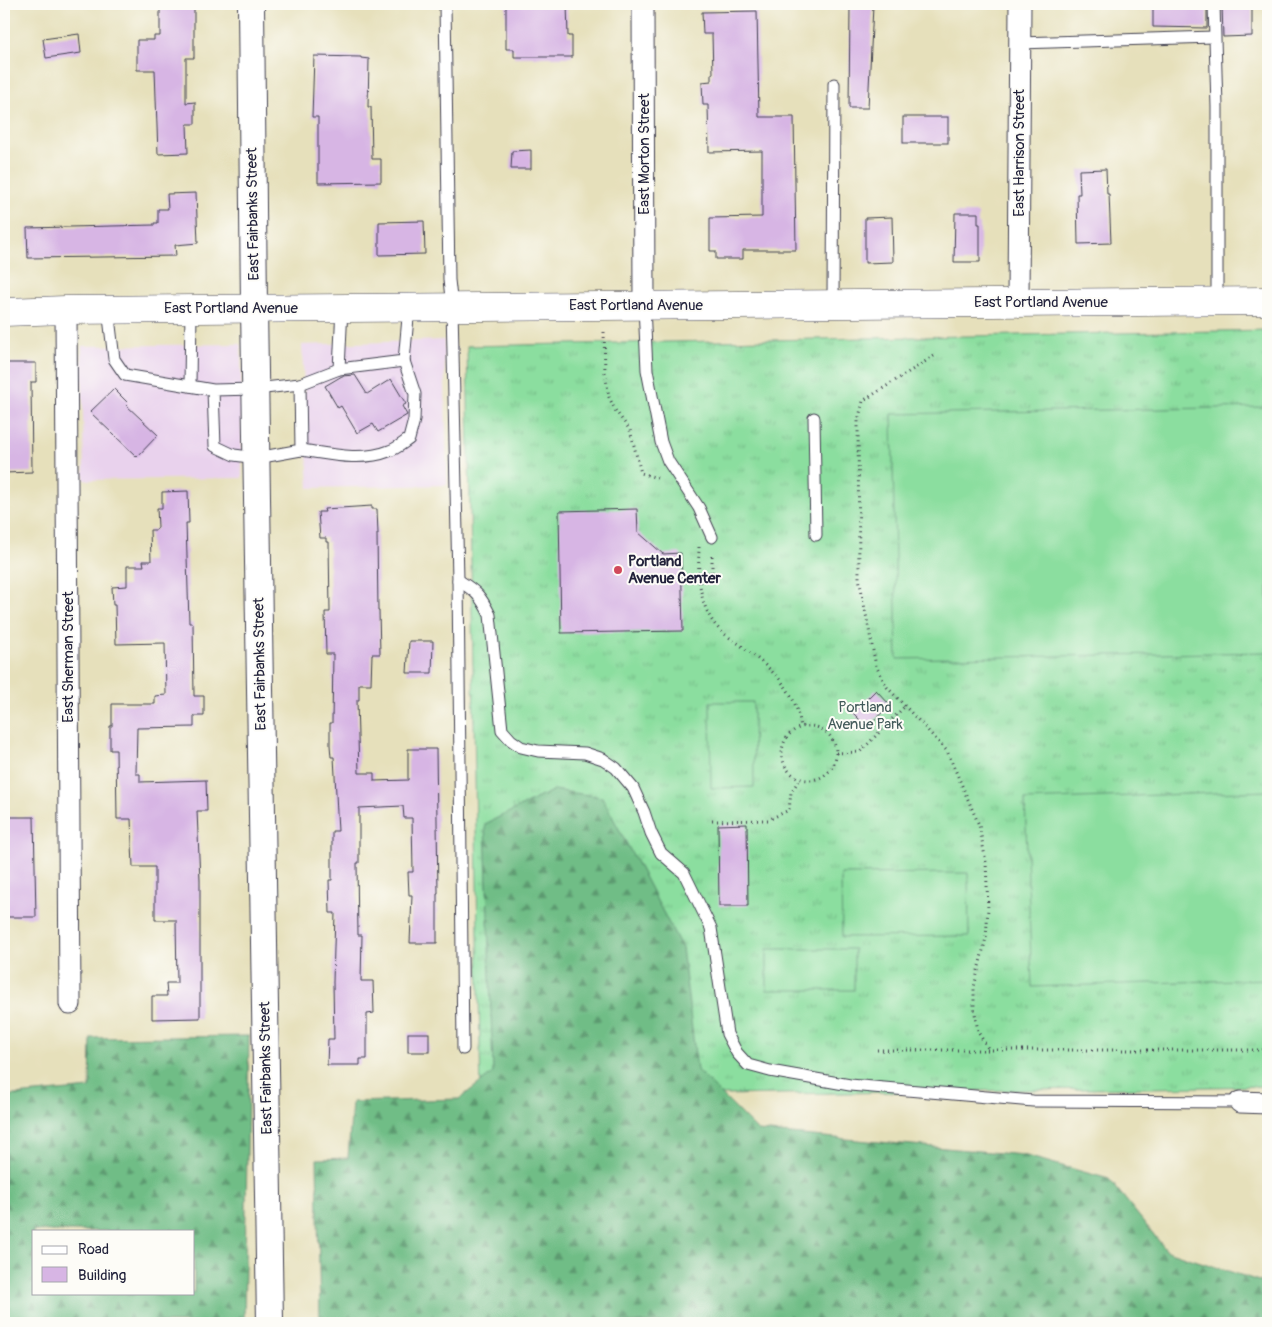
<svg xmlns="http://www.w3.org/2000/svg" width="1272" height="1327" font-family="Pangolin,sans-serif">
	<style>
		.built { fill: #e9d2ed }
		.grass { fill: url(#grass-tufts); stroke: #56806d }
		.forest { fill: url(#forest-firs); stroke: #497060; fill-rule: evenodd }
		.garden { fill: #8bde9f; stroke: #56806d }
		.building { fill: #d7b5e4 }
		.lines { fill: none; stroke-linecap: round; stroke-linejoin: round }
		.service-casing { stroke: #3f3e4e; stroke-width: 13 }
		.minor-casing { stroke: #3f3e4e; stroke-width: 23 }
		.tertiary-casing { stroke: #3f3e4e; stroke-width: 28 }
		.primary-casing { stroke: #3f3e4e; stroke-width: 29 }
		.path { stroke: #3f3e4e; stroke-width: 3; stroke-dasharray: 1 4; stroke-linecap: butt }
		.service { stroke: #fff; stroke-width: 11 }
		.minor { stroke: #fff; stroke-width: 21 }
		.tertiary { stroke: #fff; stroke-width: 26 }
		.primary { stroke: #fff; stroke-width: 28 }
		.poi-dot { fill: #d1495b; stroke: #fdfcf7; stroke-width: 2 }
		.labels { text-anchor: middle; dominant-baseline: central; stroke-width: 4; stroke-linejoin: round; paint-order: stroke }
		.street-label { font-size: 15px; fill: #22223b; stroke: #fdfcf7 }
		.poi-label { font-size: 15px; font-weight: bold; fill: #22223b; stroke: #fdfcf7; text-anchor: start }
		.park-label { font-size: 15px; fill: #425a59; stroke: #fdfcf7 }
	</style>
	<defs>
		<pattern id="grass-tufts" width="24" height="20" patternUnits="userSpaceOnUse" patternTransform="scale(1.25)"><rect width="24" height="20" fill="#8bde9f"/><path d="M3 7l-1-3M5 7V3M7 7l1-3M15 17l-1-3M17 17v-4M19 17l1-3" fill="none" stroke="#78be8a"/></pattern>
		<pattern id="forest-firs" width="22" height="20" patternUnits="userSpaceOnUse" patternTransform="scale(1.25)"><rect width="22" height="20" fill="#70bd86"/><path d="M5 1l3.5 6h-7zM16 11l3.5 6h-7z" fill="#5c996f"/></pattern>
	</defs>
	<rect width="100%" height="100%" fill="#fdfcf7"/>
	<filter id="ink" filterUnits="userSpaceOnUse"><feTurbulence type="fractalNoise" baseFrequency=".02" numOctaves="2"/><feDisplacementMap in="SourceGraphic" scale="10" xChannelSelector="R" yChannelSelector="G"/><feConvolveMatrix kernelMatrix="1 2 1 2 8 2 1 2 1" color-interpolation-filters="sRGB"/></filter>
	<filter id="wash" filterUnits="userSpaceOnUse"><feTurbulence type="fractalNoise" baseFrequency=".0096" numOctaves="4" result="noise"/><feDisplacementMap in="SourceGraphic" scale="20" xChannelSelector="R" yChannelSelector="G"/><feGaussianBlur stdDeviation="1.12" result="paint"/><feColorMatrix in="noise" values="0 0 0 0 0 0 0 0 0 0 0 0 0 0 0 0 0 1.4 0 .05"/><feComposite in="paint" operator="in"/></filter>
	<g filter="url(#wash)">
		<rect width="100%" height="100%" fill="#e6e0bb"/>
		<g class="built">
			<path d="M444,340L447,485L309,488L302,345Z"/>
			<path d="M241,344L242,478L84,480L82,346Z"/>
		</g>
		<path class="grass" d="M1268,330V1086L481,1099L467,346Z"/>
		<g class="forest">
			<path d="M554,790L602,797L682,948L697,1070L758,1131L1023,1155L1109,1179L1167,1251L1268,1284V1323H320L317,1159L348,1158L352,1102L459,1099L493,1073L485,824Z"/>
			<path d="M249,1036L244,1323H4V1096L90,1088L91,1038ZM34,1231H194V1293H34Z"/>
		</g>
		<g class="garden">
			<path d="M1268,407V652L897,659L892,414Z"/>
			<path d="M710,702H753L754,787L711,788Z"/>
			<path d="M1268,791V979L1032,987L1025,800Z"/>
			<path d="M968,873L969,936L842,937L841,874Z"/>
			<rect x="767" y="949" width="87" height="41"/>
		</g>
		<g id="blocks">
			<g class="building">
				<path d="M160,4H194V58H186V103L195,102V124H187L188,153L158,154L155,70H137V40H154V36H160Z"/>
				<path d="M506,4H567L568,36H572V57H514V49H506Z"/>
				<path d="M1153,4H1207V28L1153,27Z"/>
				<path d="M1222,4H1252V36L1223,37Z"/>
				<path d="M850,6H873L868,108H849Z"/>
				<path d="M757,11L759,117H794L796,250H743V259H716V251H710V218L762,217V151L709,152L708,105H703L702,82L711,81V74H713L712,34H703L702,12Z"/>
				<path d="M79,34L81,53L46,58L43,39Z"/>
				<path d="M314,56L361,57V58L369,59L368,107H371L372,159H381V182L318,183V117H312Z"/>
				<rect x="903" y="117" width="45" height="26"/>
				<path d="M531,150V169H511L512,151Z"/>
				<path d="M1106,169L1107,194H1109L1111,243L1078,244L1077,194H1080L1079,170Z"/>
				<path d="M196,193L198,243L175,245L176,256L28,258L27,228L154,225V223H158V209H168L167,194Z"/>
				<path d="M955,213H978V224H980V262H954Z"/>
				<path d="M892,217L893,262L865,263V218Z"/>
				<path d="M424,221L425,254L379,255V222Z"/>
				<path d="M5,363H36V382H31L32,472L4,473V431H6Z"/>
				<path d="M355,375L367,394L391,379L406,404L402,406L407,415L378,432L373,424L357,433L341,406L338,408L325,386L342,376Z"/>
				<path d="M114,389L128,403L126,405L158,435L137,457L90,412Z"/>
				<path d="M188,491L189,523H186L189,623H193L194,696H204V716H194V727L137,728L136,774H140V782L206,780L207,811H197L200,880V1018L152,1019V996H167L166,983H177L176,920H155V867H133L131,819H117L116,750H110V726H112V704H155V696L166,695L165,643L116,644L115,605H113L112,587L127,586V566H144L143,561H151L150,530H156L158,527L157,508H162V492Z"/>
				<path d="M372,506V509H377L378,534H377L378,611H379L380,654H372L371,684H359V700H357L359,773H374V781L408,780V749H436L438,894H437V943H410L412,895H409L408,872H413L412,818H404L403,806L359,808V863H357L358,935H362L361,981H373L374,1013L367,1014V1059H360V1065H327L328,1039H334L333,982L335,913H330L329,880H332V831H338L334,757H331L330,745V723H332L333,654H326L325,612H330L329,542H326V538H320L318,512H325L324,509Z"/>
				<path d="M637,509L638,532L663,554L681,553L683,631L561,633L559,511Z"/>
				<path d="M409,641H433L432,673H407Z"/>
				<path d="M876,690L890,705L867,727L853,713Z"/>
				<path d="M4,817H34L36,917H4Z"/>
				<path d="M747,824L748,906H719L718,825Z"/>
				<rect x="408" y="1033" width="21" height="19"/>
			</g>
		</g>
	</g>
	<g filter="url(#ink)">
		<use href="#blocks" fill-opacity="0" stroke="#3f3e4e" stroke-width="1"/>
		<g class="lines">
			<g class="service-casing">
				<g id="service">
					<path d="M445,4L449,280L452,307L458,580L463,1049"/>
					<path d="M1214,4L1217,107V301"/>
					<path d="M1019,43L1214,37"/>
					<path d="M833,304L834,84"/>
					<path d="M644,306L647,370L661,442L668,461L699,508L712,537"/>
					<path d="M108,309L114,359L125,375L213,390L256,389L300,384L301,450L257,458L234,455L215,446L213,390"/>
					<path d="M339,369L342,308"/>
					<path d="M300,384L339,369L404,361L409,307"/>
					<path d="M190,386L191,309"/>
					<path d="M814,418L816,535"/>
					<path d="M301,450C329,454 362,462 389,451C396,449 403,443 409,439L414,420L415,394L404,361"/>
					<path d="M458,580C477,592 480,595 490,615L502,730L511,740L521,747L538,751L585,753L603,759L616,768L633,788L644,812L651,833L661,853L684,873L711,928L727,1034L737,1053L748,1065L770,1071L850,1085L1033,1101L1240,1102"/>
				</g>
			</g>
			<g class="minor-casing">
				<g id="minor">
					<path d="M643,4L644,305"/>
					<path d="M1018,302L1020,4"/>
					<path d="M66,310L70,1004"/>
					<path d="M1240,1102L1268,1103"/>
				</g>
			</g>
			<g class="tertiary-casing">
				<path id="tertiary" d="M251,4L254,308L270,1323"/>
			</g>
			<g class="primary-casing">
				<path id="primary" d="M4,312L66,310L1268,301"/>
			</g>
			<g class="path">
				<path d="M604,332L605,372L609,397L615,410L630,430L641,473L657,478"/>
				<path d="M934,356L863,401L858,421L859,578L876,666L887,687L947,751L979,825L986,862L988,908L986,938L974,987V1007L978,1032L989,1050"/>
				<path d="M699,547C698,574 698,606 718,628C723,634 732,639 739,644C769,668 796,686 801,728"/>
				<path d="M698,573H712V553"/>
				<circle cx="809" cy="753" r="27"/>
				<path d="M836,753L860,752L905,706"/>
				<path d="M712,821L768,820L789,810L791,792L800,779"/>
				<path d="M877,1050H1268"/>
			</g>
			<use href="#service" class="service"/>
			<use href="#minor" class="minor"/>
			<use href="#tertiary" class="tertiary"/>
			<use href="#primary" class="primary"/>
		</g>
	</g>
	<circle class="poi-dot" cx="618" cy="570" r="5"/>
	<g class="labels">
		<g class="street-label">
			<text transform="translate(1019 153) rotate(-90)">East Harrison Street</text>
			<text transform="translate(644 154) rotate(-90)">East Morton Street</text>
			<text transform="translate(253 214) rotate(-91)">East Fairbanks Street</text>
			<text x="1041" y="302">East Portland Avenue</text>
			<text x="636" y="305">East Portland Avenue</text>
			<text x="231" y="308">East Portland Avenue</text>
			<text transform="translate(68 657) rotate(-90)">East Sherman Street</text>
			<text transform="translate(260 664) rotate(-91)">East Fairbanks Street</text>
			<text transform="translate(266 1068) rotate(-91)">East Fairbanks Street</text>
		</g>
		<g class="poi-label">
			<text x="628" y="561">Portland<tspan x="628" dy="17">Avenue Center</tspan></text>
		</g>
		<g class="park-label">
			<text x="865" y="707">Portland<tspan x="865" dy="17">Avenue Park</tspan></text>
		</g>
	</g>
	<rect width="1272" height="1327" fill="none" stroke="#fdfcf7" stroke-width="20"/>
	<rect x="32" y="1230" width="162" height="65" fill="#fdfcf7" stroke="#a5a5ac"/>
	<rect x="42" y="1246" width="25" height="8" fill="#ffffff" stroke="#a5a5ac"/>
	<text x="78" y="1254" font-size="15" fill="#22223b">Road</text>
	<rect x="42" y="1267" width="25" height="15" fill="#d7b5e4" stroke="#a5a5ac"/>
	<text x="78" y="1280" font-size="15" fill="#22223b">Building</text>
</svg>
